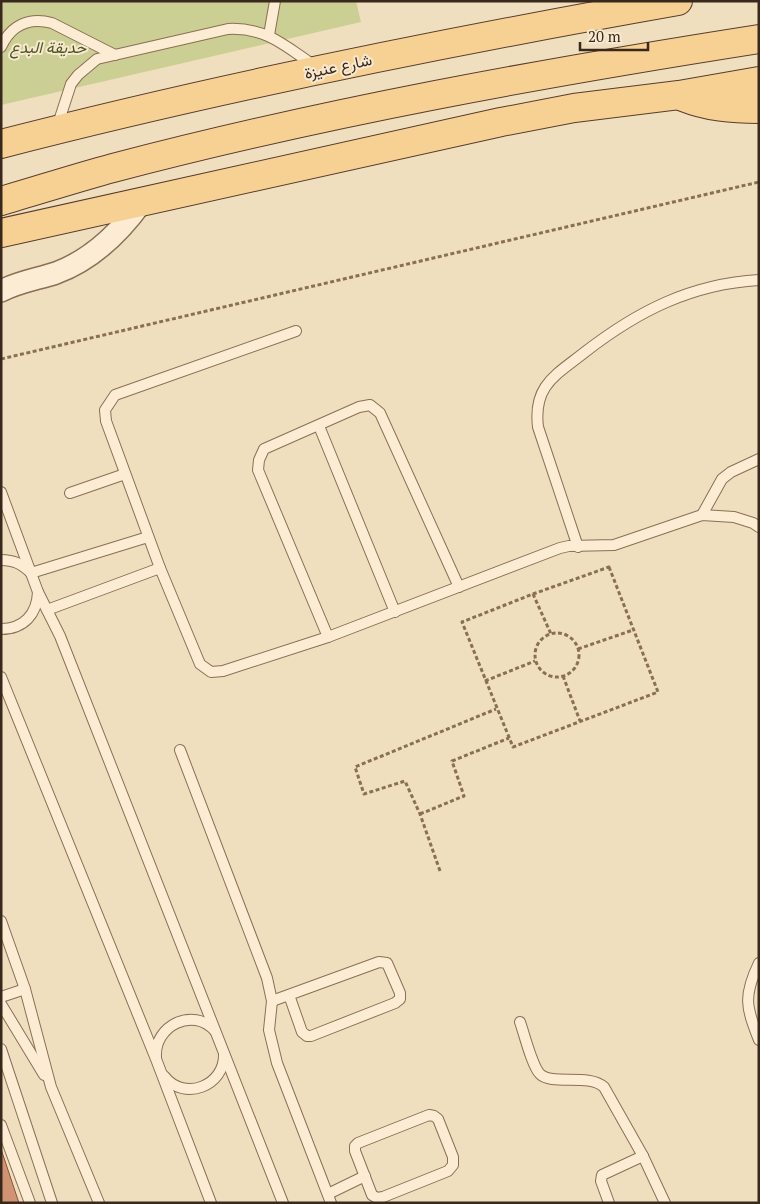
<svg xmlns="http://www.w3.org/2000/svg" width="760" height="1204" font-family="'PT Serif',Vazirmatn,serif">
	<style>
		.green { fill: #cccf93 }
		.building { fill: #d19473; stroke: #8b553b }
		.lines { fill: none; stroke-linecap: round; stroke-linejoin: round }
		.lane-casing { stroke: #8a6f56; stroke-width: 12 }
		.street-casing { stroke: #8a6f56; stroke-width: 24 }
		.primary-casing { stroke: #583d2b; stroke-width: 30 }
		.path { stroke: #8a6f56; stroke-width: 3; stroke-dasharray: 4 2.5; stroke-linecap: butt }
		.lane { stroke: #fbecd3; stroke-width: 10 }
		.street { stroke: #fbecd3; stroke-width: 21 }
		.primary { stroke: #f7d194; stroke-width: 28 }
		.labels { text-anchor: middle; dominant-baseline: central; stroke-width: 4; stroke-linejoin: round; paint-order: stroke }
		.park-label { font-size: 16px; font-style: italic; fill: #4d5721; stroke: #f7e9d0 }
		.street-label { font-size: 16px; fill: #39281c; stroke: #f7e9d0 }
	</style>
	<rect width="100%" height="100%" fill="#f0dfbf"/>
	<path class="green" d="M1,1H356L361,22L1,105Z"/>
	<path class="building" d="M1,1149L19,1203H1Z"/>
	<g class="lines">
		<g class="lane-casing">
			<g id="lane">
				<path d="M269,35L275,1"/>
				<path d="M1,47C11,25 29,17 52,23L115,55"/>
				<path d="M57,127L71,84L78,75L97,59L228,29C266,27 285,46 315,66"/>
				<path d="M296,331L115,395L105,410L106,421L160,568L200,664L211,672L223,671L328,637L560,548L569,546L614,545L702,515L734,517L753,523L759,527"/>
				<path d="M319,426L395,612"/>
				<path d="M1,492L38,592L60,636L283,1203"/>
				<path d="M70,493L125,474"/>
				<path d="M702,515L722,479L731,472L759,459"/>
				<path d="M578,547L538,427C533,385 556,375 585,352C638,311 691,284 759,280"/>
				<path d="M1,560C14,560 22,564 31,573L148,537"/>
				<path d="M47,610L160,568"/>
				<path d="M1,629C24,629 37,614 38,592"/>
				<path d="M328,637L258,470L259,460L264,449L359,407L370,405L380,413L459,587"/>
				<path d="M1,677L156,1059L211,1203"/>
				<path d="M180,750L267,978L272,1001L269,1030L277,1063L331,1203"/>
				<path d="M1,921L25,989L51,1087L99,1203"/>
				<path d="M759,963C743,996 746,1007 759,1040"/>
				<path d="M1,997L25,989"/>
				<path d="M272,1001L379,962L387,963L400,993V999L395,1003L311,1036H307L302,1032L289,995"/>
				<path d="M1,1004L44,1075"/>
				<path d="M520,1022C524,1033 532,1066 540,1074C552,1086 588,1073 604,1087L643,1156"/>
				<path d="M1,1049L52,1203"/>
				<path d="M156,1057C154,1026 193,1006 215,1031"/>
				<path d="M164,1076C184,1102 225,1086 224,1054"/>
				<path d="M429,1115L434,1116L438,1119L453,1157V1165L448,1171L383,1197L377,1198L372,1195L355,1151V1146L358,1143Z"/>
				<path d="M1,1125L30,1203"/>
				<path d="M328,1194L365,1176"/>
				<path d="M609,1203L601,1181L602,1175L643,1156L665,1203"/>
			</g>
		</g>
		<g class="street-casing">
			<path id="street" d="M1,291C18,282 38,279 56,273C91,260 120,232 141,203"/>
		</g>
		<g class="primary-casing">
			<g id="primary">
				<path d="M683,97C708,107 732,109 759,109"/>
				<path d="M1,144C225,86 451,41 678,1"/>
				<path d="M1,201C39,190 76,178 113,168C326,112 542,73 759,39"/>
				<path d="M1,233L501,122L574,108L679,95L759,81"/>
			</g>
		</g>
		<g class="path">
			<path d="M1,359L759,182"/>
			<path d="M609,567L658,692L513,747L462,622L533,594Z"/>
			<path d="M533,594L551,634"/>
			<circle cx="557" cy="655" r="22"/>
			<path d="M578,649L633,630"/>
			<path d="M563,676L580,721"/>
			<path d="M485,681L535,661"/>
			<path d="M420,814L464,796L452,761L509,738"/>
			<path d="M440,871L420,814L405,781L364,794L355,767L496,709"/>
		</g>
		<use href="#lane" class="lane"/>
		<use href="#street" class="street"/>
		<use href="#primary" class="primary"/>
	</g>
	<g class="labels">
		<g class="park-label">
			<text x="48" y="47">حديقة البدع</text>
		</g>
		<g class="street-label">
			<text transform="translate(338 66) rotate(-12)">شارع عنيزة</text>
		</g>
	</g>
	<rect width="760" height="1204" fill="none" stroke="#39281c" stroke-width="5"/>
	<path d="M580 42v8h68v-8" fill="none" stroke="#39281c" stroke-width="2.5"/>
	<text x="588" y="42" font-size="15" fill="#39281c" stroke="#f7e9d0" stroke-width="4" paint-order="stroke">20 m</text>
</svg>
